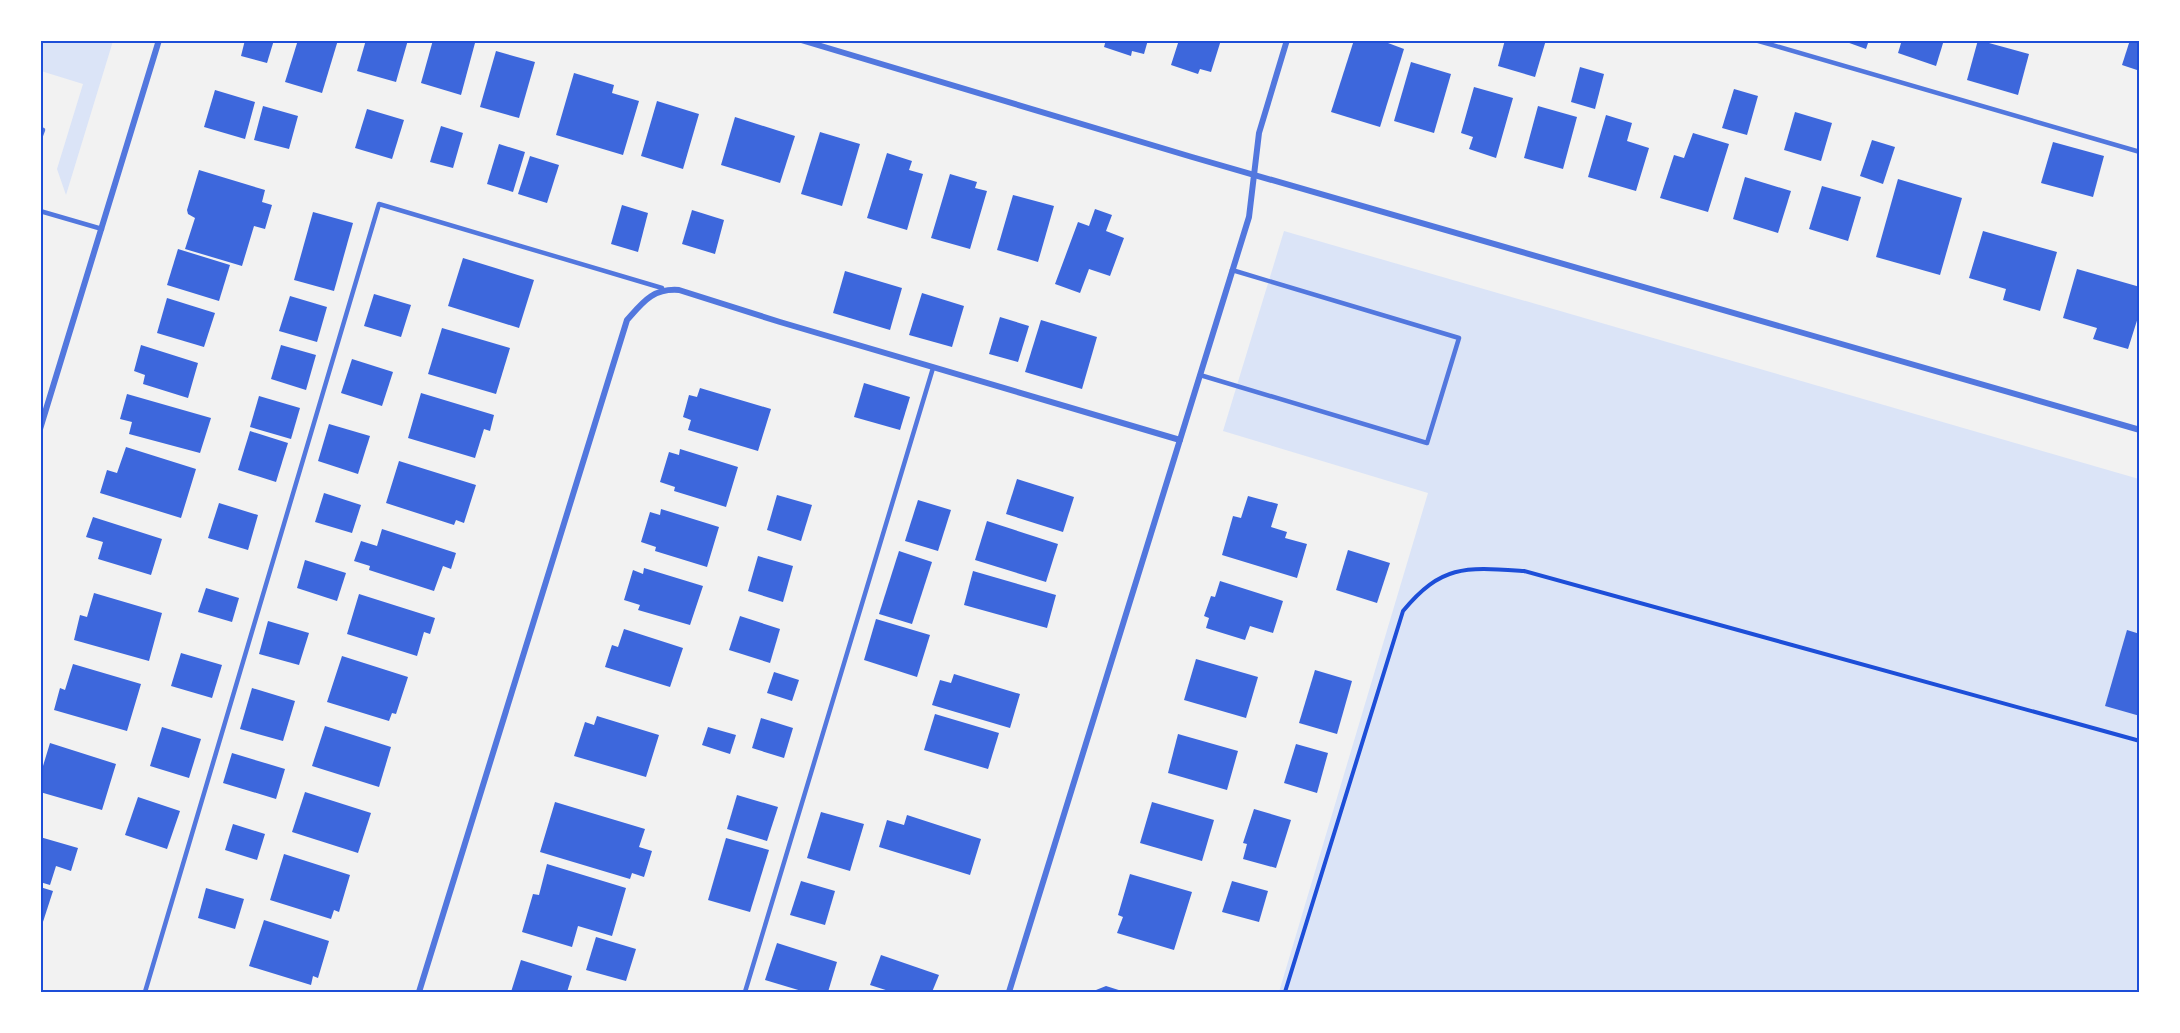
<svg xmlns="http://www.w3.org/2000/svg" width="2180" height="1033" font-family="Spectral,serif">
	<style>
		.green { fill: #dbe4f7 }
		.building { fill: #3d67dc }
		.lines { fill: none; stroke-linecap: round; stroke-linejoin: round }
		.path { stroke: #1d4ed8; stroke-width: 4 }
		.service { stroke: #5277de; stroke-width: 4.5 }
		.minor { stroke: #5277de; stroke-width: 6 }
		.neatline { fill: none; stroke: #1d4ed8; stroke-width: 2 }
	</style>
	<rect width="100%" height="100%" fill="#f2f2f2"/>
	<g class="green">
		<path d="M40,41H113L66,195L57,169L83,84L41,71Z"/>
		<path d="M1284,231L2139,479V992H1279L1428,493L1223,431Z"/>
	</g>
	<g class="building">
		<path d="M245,40H274L267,63L241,56Z"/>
		<path d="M298,40H338L322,93L285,82Z"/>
		<path d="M366,40H408L396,82L357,71Z"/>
		<path d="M433,40L475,43L461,95L421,83Z"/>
		<path d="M1106,40H1148L1144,54L1132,51L1131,56L1104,47Z"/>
		<path d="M1179,40H1221L1211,72L1200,69L1198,74L1171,65Z"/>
		<path d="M1354,40H1380L1404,49L1380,127L1331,112Z"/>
		<path d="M1505,40H1546L1535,77L1498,66Z"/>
		<path d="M1841,40H1869L1866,49Z"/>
		<path d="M1902,40H1944L1936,66L1898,53Z"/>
		<path d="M1978,40L2029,54L2018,95L1967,80Z"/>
		<path d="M2130,40H2140V71L2122,65Z"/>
		<path d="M496,51L535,62L519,118L480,107Z"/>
		<path d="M1411,62L1451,74L1434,133L1394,121Z"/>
		<path d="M1580,67L1604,74L1595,109L1571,102Z"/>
		<path d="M574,73L614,85L612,93L639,101L623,155L556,135Z"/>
		<path d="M1474,87L1513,98L1496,158L1469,149L1473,137L1461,133Z"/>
		<path d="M1734,89L1758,96L1747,135L1722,128Z"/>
		<path d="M215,90L255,102L245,139L204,127Z"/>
		<path d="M657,101L699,114L683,169L641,156Z"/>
		<path d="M263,106L298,116L289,149L254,140Z"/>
		<path d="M1538,106L1577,117L1563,169L1524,158Z"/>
		<path d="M367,109L404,120L392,159L355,148Z"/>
		<path d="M1795,112L1832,123L1821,161L1784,150Z"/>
		<path d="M1606,115L1632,123L1627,141L1649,148L1636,191L1588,177Z"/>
		<path d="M735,117L795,136L780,183L721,165Z"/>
		<path d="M441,126L463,133L453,168L430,162Z"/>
		<path d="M820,132L860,144L842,206L801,194Z"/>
		<path d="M1693,133L1729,144L1708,212L1660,198L1674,155L1684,158Z"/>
		<path d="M1872,140L1895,147L1883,184L1860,176Z"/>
		<path d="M2053,142L2104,156L2093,197L2041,183Z"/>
		<path d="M499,144L525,152L513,192L487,184Z"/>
		<path d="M887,153L912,161L909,170L923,174L907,230L867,218Z"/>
		<path d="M530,156L559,165L547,203L518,194Z"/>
		<path d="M199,170L265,190L262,202L272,205L265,229L254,226L242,266L185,249L195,218L188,214L187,210Z"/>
		<path d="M950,174L977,182L975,188L987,191L970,249L931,238Z"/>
		<path d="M1745,177L1791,191L1778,233L1733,219Z"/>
		<path d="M1898,179L1962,198L1940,275L1876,257Z"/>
		<path d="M1822,186L1861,197L1848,241L1809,229Z"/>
		<path d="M1013,195L1054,206L1038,262L997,250Z"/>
		<path d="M622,205L648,213L638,252L611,244Z"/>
		<path d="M1095,209L1112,215L1106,231L1124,238L1110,276L1089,269L1080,293L1055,284L1078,222L1089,226Z"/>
		<path d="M692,210L724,220L715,254L682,244Z"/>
		<path d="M313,212L353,223L334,291L294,280Z"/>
		<path d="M1983,231L2057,252L2040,311L2003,300L2006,289L1969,278Z"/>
		<path d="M178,249L230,265L219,301L167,285Z"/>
		<path d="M463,258L534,280L519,328L448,306Z"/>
		<path d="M2077,269L2140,287V311L2128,349L2093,339L2097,328L2063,318Z"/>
		<path d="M845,271L902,288L890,330L833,313Z"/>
		<path d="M922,293L964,306L952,347L909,335Z"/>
		<path d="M374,294L411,305L401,337L364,326Z"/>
		<path d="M290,296L327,307L317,342L279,331Z"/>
		<path d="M167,298L215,313L204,347L157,333Z"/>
		<path d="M1000,317L1029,326L1018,362L989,354Z"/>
		<path d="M1041,320L1097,337L1082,389L1025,372Z"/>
		<path d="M442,328L510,348L496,394L428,374Z"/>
		<path d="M141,345L198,363L188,398L143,384L145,375L134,371Z"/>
		<path d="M281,345L316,355L306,390L271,379Z"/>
		<path d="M352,359L393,372L382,406L341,393Z"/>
		<path d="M864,383L910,397L900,430L854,417Z"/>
		<path d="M700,388L771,409L758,451L688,430L691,420L683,417L689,395L697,397Z"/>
		<path d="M421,393L494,415L490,431L484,429L475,458L408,438Z"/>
		<path d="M127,394L211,418L200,453L129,434L132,422L120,419Z"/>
		<path d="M259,396L300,408L291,439L250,427Z"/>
		<path d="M329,424L370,436L358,474L318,461Z"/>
		<path d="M250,431L288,443L276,482L238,470Z"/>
		<path d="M126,447L196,469L181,518L100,493L107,470L117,473Z"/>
		<path d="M680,449L738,467L726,507L674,491L675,487L660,482L669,452L679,455Z"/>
		<path d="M399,461L476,485L464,523L456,520L454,525L386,503Z"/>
		<path d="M1017,479L1074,497L1063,532L1006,514Z"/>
		<path d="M324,493L361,505L352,533L315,522Z"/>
		<path d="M777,495L812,505L801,541L767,530Z"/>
		<path d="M1248,496L1278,504L1271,527L1287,532L1285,538L1307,544L1297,578L1222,555L1233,516L1241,518Z"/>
		<path d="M918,500L951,510L938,551L905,541Z"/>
		<path d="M219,503L258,515L248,550L208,538Z"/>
		<path d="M661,509L719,527L707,567L655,551L656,547L641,542L650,512L660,515Z"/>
		<path d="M93,517L162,539L151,575L98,559L103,542L86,537Z"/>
		<path d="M987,521L1058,544L1046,582L975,560Z"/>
		<path d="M382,529L456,553L451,569L443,566L434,591L369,570L370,566L354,561L361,541L377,546Z"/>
		<path d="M1348,550L1390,563L1377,603L1336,590Z"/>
		<path d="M899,551L932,562L912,624L879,614Z"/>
		<path d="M758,556L793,566L783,602L748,591Z"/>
		<path d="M305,560L346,573L337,601L297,588Z"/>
		<path d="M644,568L703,586L690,625L638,610L640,605L624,600L633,570L643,574Z"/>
		<path d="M973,571L1056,595L1047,628L964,605Z"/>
		<path d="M1220,581L1283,601L1273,633L1250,626L1245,640L1206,628L1209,618L1204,616L1211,596L1215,597Z"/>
		<path d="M206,588L239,598L232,622L198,612Z"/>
		<path d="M94,593L162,613L149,661L74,640L80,615L87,617Z"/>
		<path d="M359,594L435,618L430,634L424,632L417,656L347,634Z"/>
		<path d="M740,616L780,629L770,663L729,650Z"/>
		<path d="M876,619L930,635L917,677L864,660Z"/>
		<path d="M268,621L309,633L299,665L259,654Z"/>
		<path d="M624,629L683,648L670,687L605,667L612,645L618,647Z"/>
		<path d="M2127,630L2140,634V716L2105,706Z"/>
		<path d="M181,653L222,665L212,698L171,686Z"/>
		<path d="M342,656L408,677L396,714L392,713L389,721L327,702Z"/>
		<path d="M1196,659L1258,677L1246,718L1184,700Z"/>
		<path d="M73,664L141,684L127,731L54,710L60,688L65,690Z"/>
		<path d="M1315,670L1352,681L1337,734L1299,723Z"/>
		<path d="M774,672L799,680L792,701L767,693Z"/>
		<path d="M954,674L1020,694L1010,728L932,705L940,680L951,683Z"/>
		<path d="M252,688L295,701L283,741L240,729Z"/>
		<path d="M935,714L999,733L988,769L924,750Z"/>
		<path d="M597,716L659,735L646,777L574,756L585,722L594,725Z"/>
		<path d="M761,718L793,728L784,758L752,748Z"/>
		<path d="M325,726L391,747L379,787L312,766Z"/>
		<path d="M162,727L201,739L189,778L150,766Z"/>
		<path d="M708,727L736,735L730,754L702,745Z"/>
		<path d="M1178,734L1238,751L1227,790L1168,773Z"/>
		<path d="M50,743L116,764L102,810L40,792V765L43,766Z"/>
		<path d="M1296,744L1328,753L1317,793L1284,783Z"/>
		<path d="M232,753L285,769L276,799L223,783Z"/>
		<path d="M305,792L371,813L358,853L292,832Z"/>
		<path d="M737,795L778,807L767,841L727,829Z"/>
		<path d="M138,797L180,811L167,849L125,835Z"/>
		<path d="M555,802L645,829L639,847L652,851L644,877L632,873L630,879L540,852Z"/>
		<path d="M1152,802L1214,820L1202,861L1140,843Z"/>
		<path d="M1254,809L1291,820L1276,868L1243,859L1247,844L1243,843Z"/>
		<path d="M821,812L864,824L850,871L807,858Z"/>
		<path d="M907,815L981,839L970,875L879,847L887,820L904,825Z"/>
		<path d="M233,824L265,834L257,860L225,850Z"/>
		<path d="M40,837L78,848L71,871L56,866L50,885L40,882Z"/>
		<path d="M726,838L769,850L750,912L708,900Z"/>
		<path d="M284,854L350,875L339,912L334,910L331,919L270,900Z"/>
		<path d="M547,864L626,888L612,936L578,926L572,947L522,932L533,894L539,895Z"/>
		<path d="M1130,874L1192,892L1174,950L1117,933L1123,917L1118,915Z"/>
		<path d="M801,881L835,891L825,925L790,915Z"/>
		<path d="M1232,881L1268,891L1259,922L1222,912Z"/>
		<path d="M40,887L53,891L41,928H40Z"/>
		<path d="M206,888L244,899L235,929L198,918Z"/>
		<path d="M264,920L329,941L318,978L313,976L311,985L249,966Z"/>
		<path d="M596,937L636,949L626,981L586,970Z"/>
		<path d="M777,943L837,962L828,992H805L765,980Z"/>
		<path d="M881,955L939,975L932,992H892L870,985Z"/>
		<path d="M521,960L572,976L567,992H511Z"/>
		<path d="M1106,986L1125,992H1091Z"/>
	</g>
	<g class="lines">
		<path class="path" d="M1285,992L1403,611C1442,564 1466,567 1524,571L2140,741"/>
		<g class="service">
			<path d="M1755,40L2140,152"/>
			<path d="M40,129L43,130L40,138"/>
			<path d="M40,211L102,229"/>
			<path d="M1200,375L1427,443L1459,338L1232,270"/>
			<path d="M145,992L379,204L662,288"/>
			<path d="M745,992L933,368"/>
		</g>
		<g class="minor">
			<path d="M801,40L1192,157L2140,430"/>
			<path d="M40,429L159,40"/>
			<path d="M419,992L627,320C643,302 653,288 679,290L780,322L1180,440"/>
			<path d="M1009,992L1249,217L1259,133L1287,40"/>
		</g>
	</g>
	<rect width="2180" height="1033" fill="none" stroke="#ffffff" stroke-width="84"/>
	<rect x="42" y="42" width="2096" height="949" class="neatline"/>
</svg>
